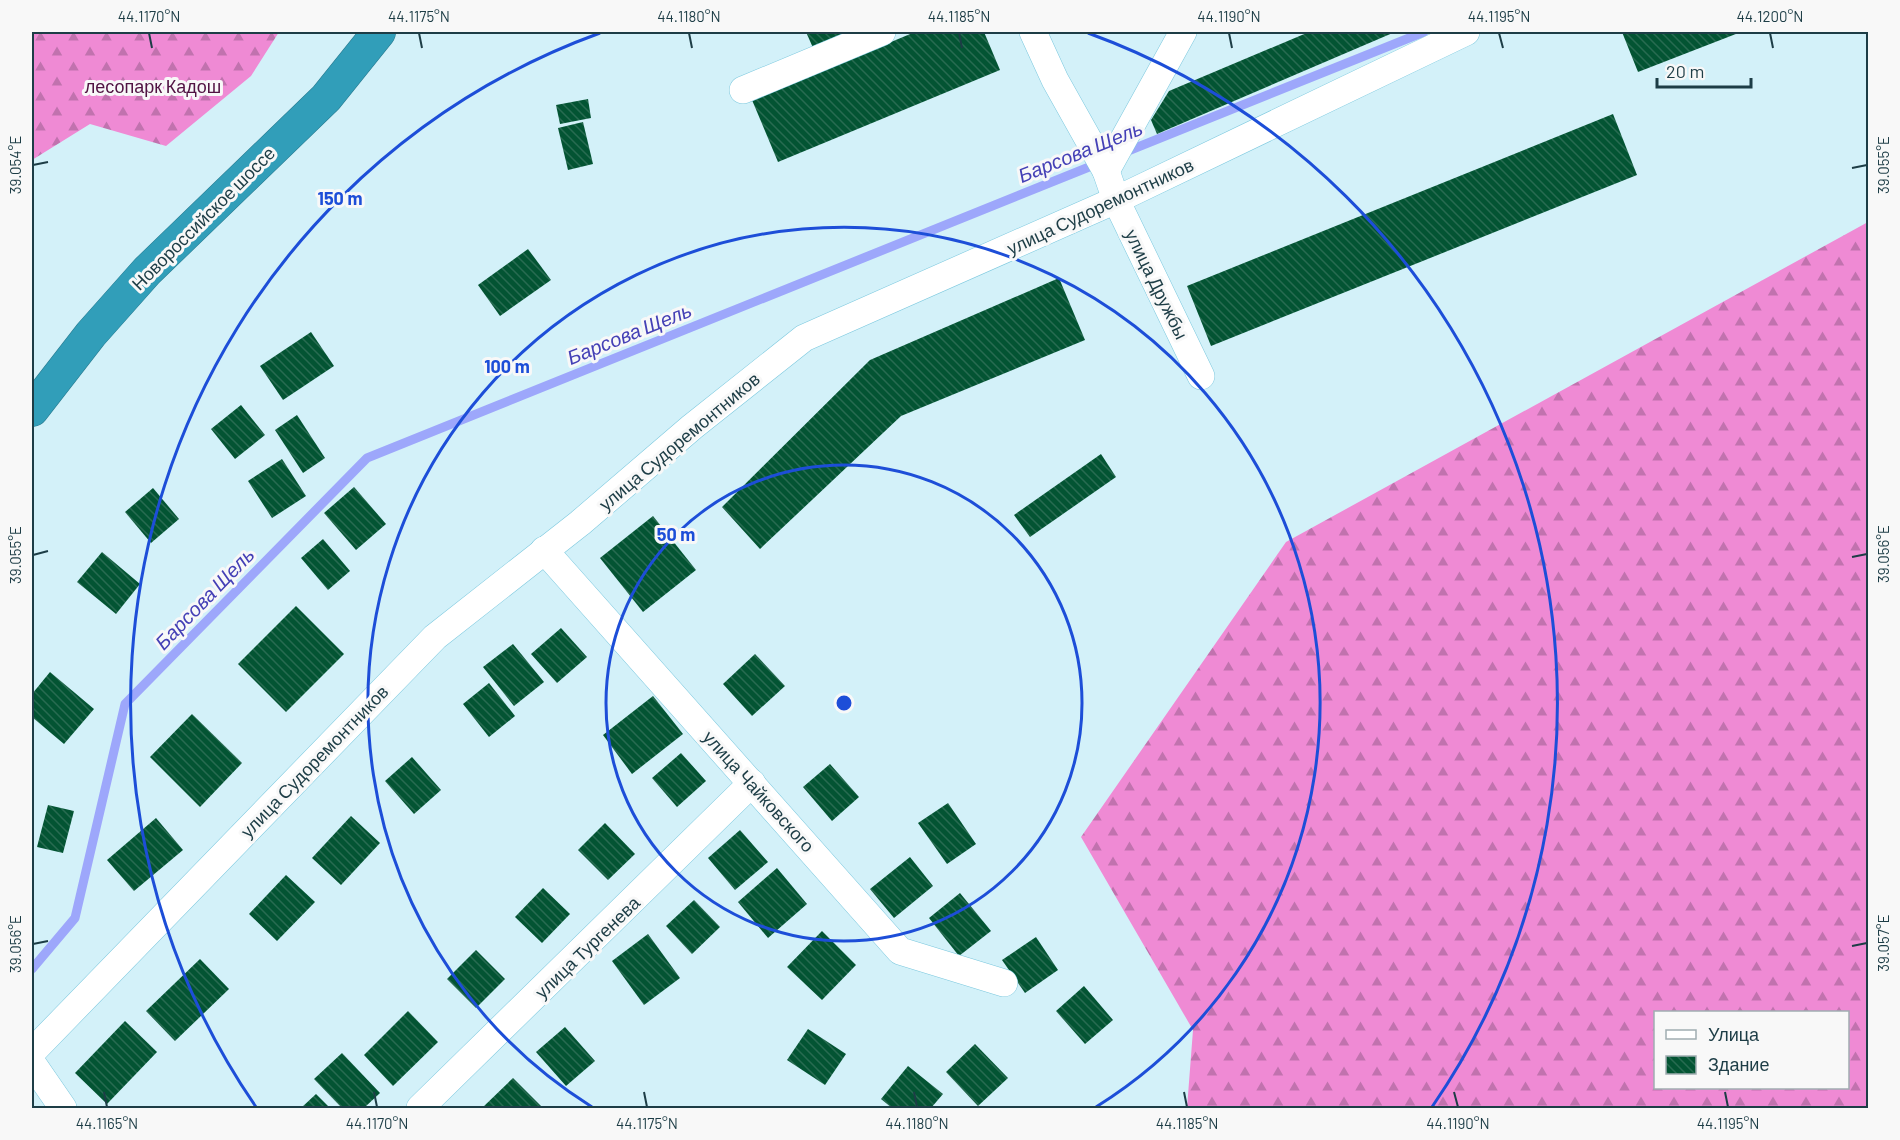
<svg xmlns="http://www.w3.org/2000/svg" width="1900" height="1140" font-family="Barlow,sans-serif">
	<style>
		.forest { fill: url(#forest-firs); fill-rule: evenodd }
		.lines { fill: none; stroke-linecap: round; stroke-linejoin: round }
		.stream { stroke: #9da7fb; stroke-width: 9 }
		.building { fill: url(#building-back-hatch) }
		.street-casing { stroke: #7bc8de; stroke-width: 28 }
		.highway-casing { stroke: #2a7c91; stroke-width: 34 }
		.street { stroke: #fff; stroke-width: 27 }
		.highway { stroke: #319eb9; stroke-width: 33 }
		.ticks { fill: none; stroke: #1d3d46; stroke-width: 2 }
		.ring { fill: none; stroke: #1d4ed8; stroke-width: 3 }
		.labels { text-anchor: middle; dominant-baseline: central; stroke-width: 6; stroke-linejoin: round; paint-order: stroke }
		.park-label { font-size: 18px; fill: #511343; stroke: #f8f8f8 }
		.street-label { font-size: 18px; fill: #1d3d46; stroke: #f8f8f8 }
		.water-label { font-size: 20px; font-style: italic; fill: #4440b6; stroke: #f8f8f8 }
		.centre { fill: #1d4ed8; stroke: #f8f8f8; stroke-width: 3 }
		.ring-label { font-size: 18px; text-anchor: middle; font-weight: bold; fill: #1d4ed8; stroke: #f8f8f8; stroke-width: 6; stroke-linejoin: round; paint-order: stroke }
		.neatline { fill: none; stroke: #1d3d46; stroke-width: 2 }
		.ticks-label { font-size: 15px; text-anchor: middle; fill: #1d3d46 }
	</style>
	<defs>
		<pattern id="forest-firs" width="22" height="20" patternUnits="userSpaceOnUse" patternTransform="scale(1.5)"><rect width="22" height="20" fill="#ef8ad4"/><path d="M5 1l3.5 6h-7zM16 11l3.5 6h-7z" fill="#c172ae"/></pattern>
		<pattern id="building-back-hatch" width="6" height="6" patternUnits="userSpaceOnUse" patternTransform="scale(1.5)"><rect width="6" height="6" fill="#035433"/><path d="M-1 5l2 2M0 0l6 6M5-1l2 2" fill="none" stroke="#286b51"/></pattern>
	</defs>
	<rect width="100%" height="100%" fill="#d3f1f9"/>
	<g class="forest">
		<path d="M32,32H279L251,76L166,146L90,124L32,160Z"/>
		<path d="M1868,222V1108H1187L1193,1030L1081,837L1286,542ZM1656,1012H1848V1088H1656Z"/>
	</g>
	<g class="lines">
		<g class="stream">
			<path d="M1123,153L1424,32"/>
			<path d="M32,969L75,918L125,704L367,458L1099,163"/>
		</g>
	</g>
	<g class="building">
		<path d="M806,32H859L814,50Z"/>
		<path d="M915,32H984L1000,70L778,162L752,100Z"/>
		<path d="M1309,32H1395L1157,134L1151,120L1169,91Z"/>
		<path d="M1622,32H1741L1638,72Z"/>
		<path d="M588,99L591,118L560,124L556,105Z"/>
		<path d="M1613,114L1637,175L1211,346L1187,286Z"/>
		<path d="M583,122L593,164L568,170L558,128Z"/>
		<path d="M528,249L551,280L500,316L478,285Z"/>
		<path d="M1059,278L1085,340L901,416L760,549L722,507L870,360Z"/>
		<path d="M311,332L334,366L283,400L260,366Z"/>
		<path d="M241,405L265,435L235,459L211,429Z"/>
		<path d="M297,415L325,458L303,473L275,430Z"/>
		<path d="M1101,454L1116,477L1030,537L1014,515Z"/>
		<path d="M282,459L306,496L272,518L248,481Z"/>
		<path d="M354,487L386,524L356,550L324,513Z"/>
		<path d="M153,488L179,519L151,543L125,512Z"/>
		<path d="M653,516L696,570L643,612L600,558Z"/>
		<path d="M323,539L350,571L328,590L301,558Z"/>
		<path d="M102,552L140,584L116,614L77,582Z"/>
		<path d="M296,606L344,654L286,712L238,664Z"/>
		<path d="M561,628L587,657L557,683L531,654Z"/>
		<path d="M513,644L544,682L514,706L483,667Z"/>
		<path d="M755,654L785,686L752,716L723,684Z"/>
		<path d="M50,672L94,709L64,744L32,717V694Z"/>
		<path d="M489,683L515,716L489,737L463,704Z"/>
		<path d="M653,696L683,734L632,774L603,735Z"/>
		<path d="M192,714L242,763L200,807L150,757Z"/>
		<path d="M681,753L706,781L677,807L652,778Z"/>
		<path d="M412,757L441,790L414,814L385,781Z"/>
		<path d="M830,764L859,797L832,821L803,787Z"/>
		<path d="M948,803L976,844L947,864L918,823Z"/>
		<path d="M48,805L74,811L63,853L37,847Z"/>
		<path d="M351,816L380,843L341,885L312,858Z"/>
		<path d="M156,818L183,850L134,891L107,860Z"/>
		<path d="M605,823L635,854L608,880L578,850Z"/>
		<path d="M740,830L768,862L735,890L708,858Z"/>
		<path d="M910,857L933,886L894,918L870,889Z"/>
		<path d="M777,868L807,904L768,938L738,902Z"/>
		<path d="M286,875L315,902L277,941L249,914Z"/>
		<path d="M543,888L570,914L542,943L515,917Z"/>
		<path d="M960,893L991,931L959,956L929,918Z"/>
		<path d="M694,900L720,927L692,954L666,926Z"/>
		<path d="M822,931L856,965L822,1000L787,967Z"/>
		<path d="M648,934L680,978L644,1005L612,961Z"/>
		<path d="M1036,937L1058,970L1025,993L1002,960Z"/>
		<path d="M476,950L505,979L476,1008L447,979Z"/>
		<path d="M200,959L229,989L175,1041L146,1011Z"/>
		<path d="M1084,986L1113,1020L1085,1044L1056,1011Z"/>
		<path d="M408,1011L438,1042L393,1086L364,1055Z"/>
		<path d="M125,1021L157,1052L107,1104L75,1073Z"/>
		<path d="M565,1027L595,1061L566,1086L536,1052Z"/>
		<path d="M808,1029L846,1054L825,1085L787,1060Z"/>
		<path d="M975,1044L1008,1078L978,1106L946,1072Z"/>
		<path d="M342,1053L380,1093L364,1108H342L314,1079Z"/>
		<path d="M908,1066L943,1094L931,1108H892L881,1099Z"/>
		<path d="M513,1078L543,1108H482Z"/>
		<path d="M316,1094L330,1108H301Z"/>
	</g>
	<g class="lines">
		<g class="street-casing">
			<g id="street">
				<path d="M1033,32L1055,80L1106,171L1116,200L1201,376"/>
				<path d="M743,90L882,32"/>
				<path d="M1106,171L1183,32"/>
				<path d="M544,550L900,951L1004,983"/>
				<path d="M32,1052L435,637L580,523L692,427L804,338L1116,200L1466,32"/>
				<path d="M32,1063L63,1108"/>
				<path d="M420,1108L752,783"/>
			</g>
		</g>
		<g class="highway-casing">
			<path id="highway" d="M32,410L91,334L147,271L326,98L379,32"/>
		</g>
		<use href="#street" class="street"/>
		<use href="#highway" class="highway"/>
	</g>
	<path class="ticks" d="M149,33L152,48M419,33L422,48M689,33L692,48M959,33L962,48M1229,33L1232,48M1499,33L1503,48M1770,33L1773,48M33,165L48,162M1852,168L1867,165M33,555L48,551M1852,557L1867,554M33,944L48,941M1852,946L1867,943M104,1092L107,1107M374,1092L377,1107M644,1092L647,1107M914,1092L917,1107M1184,1092L1187,1107M1454,1092L1458,1107M1725,1092L1728,1107"/>
	<g class="ring">
		<circle cx="844" cy="703" r="238"/>
		<path d="M592 1107A476 476 0 1 1 1096 1107"/>
		<path d="M256 1107A713 713 0 0 1 600 33M1088 33A713 713 0 0 1 1432 1107"/>
	</g>
	<g class="labels">
		<g class="park-label">
			<text x="153" y="86">лесопарк Кадош</text>
		</g>
		<g class="street-label">
			<text transform="translate(1100 206) rotate(-25)">улица Судоремонтников</text>
			<text transform="translate(203 218) rotate(-45)">Новороссийское шоссе</text>
			<text transform="translate(1157 284) rotate(64)">улица Дружбы</text>
			<text transform="translate(679 441) rotate(-40)">улица Судоремонтников</text>
			<text transform="translate(314 761) rotate(-46)">улица Судоремонтников</text>
			<text transform="translate(759 791) rotate(48)">улица Чайковского</text>
			<text transform="translate(587 947) rotate(-44)">улица Тургенева</text>
		</g>
		<g class="water-label">
			<text transform="translate(1080 151) rotate(-22)">Барсова Щель</text>
			<text transform="translate(629 333) rotate(-22)">Барсова Щель</text>
			<text transform="translate(204 598) rotate(-46)">Барсова Щель</text>
		</g>
	</g>
	<circle cx="844" cy="703" r="9" class="centre"/>
	<g class="ring-label">
		<text x="340" y="205">150 m</text>
		<text x="507" y="373">100 m</text>
		<text x="676" y="541">50 m</text>
	</g>
	<rect width="1900" height="1140" fill="none" stroke="#f8f8f8" stroke-width="66"/>
	<rect x="1654" y="1011" width="195" height="78" fill="#f8f8f8" stroke="#a0adb1" stroke-width="1.5"/>
	<rect x="1666" y="1030" width="30" height="9" fill="#ffffff" stroke="#a0adb1" stroke-width="1.5"/>
	<text x="1708" y="1041" font-size="18" fill="#1d3d46">Улица</text>
	<rect x="1666" y="1056" width="30" height="18" fill="url(#building-back-hatch)" stroke="#a0adb1" stroke-width="1.5"/>
	<text x="1708" y="1071" font-size="18" fill="#1d3d46">Здание</text>
	<path d="M1657 78v9h94v-9" fill="none" stroke="#1d3d46" stroke-width="3"/>
	<text x="1666" y="78" font-size="18" fill="#1d3d46" stroke="#f8f8f8" stroke-width="4.5" paint-order="stroke">20 m</text>
	<rect x="33" y="33" width="1834" height="1074" class="neatline"/>
	<g class="ticks-label">
		<text x="149" y="22">44.1170°N</text>
		<text x="419" y="22">44.1175°N</text>
		<text x="689" y="22">44.1180°N</text>
		<text x="959" y="22">44.1185°N</text>
		<text x="1229" y="22">44.1190°N</text>
		<text x="1499" y="22">44.1195°N</text>
		<text x="1770" y="22">44.1200°N</text>
		<text transform="translate(1884 165) rotate(-90)" y="5">39.055°E</text>
		<text transform="translate(16 165) rotate(-90)" y="5">39.054°E</text>
		<text transform="translate(1884 554) rotate(-90)" y="5">39.056°E</text>
		<text transform="translate(16 555) rotate(-90)" y="5">39.055°E</text>
		<text transform="translate(1884 943) rotate(-90)" y="5">39.057°E</text>
		<text transform="translate(16 944) rotate(-90)" y="5">39.056°E</text>
		<text x="107" y="1129">44.1165°N</text>
		<text x="377" y="1129">44.1170°N</text>
		<text x="647" y="1129">44.1175°N</text>
		<text x="917" y="1129">44.1180°N</text>
		<text x="1187" y="1129">44.1185°N</text>
		<text x="1458" y="1129">44.1190°N</text>
		<text x="1728" y="1129">44.1195°N</text>
	</g>
</svg>
